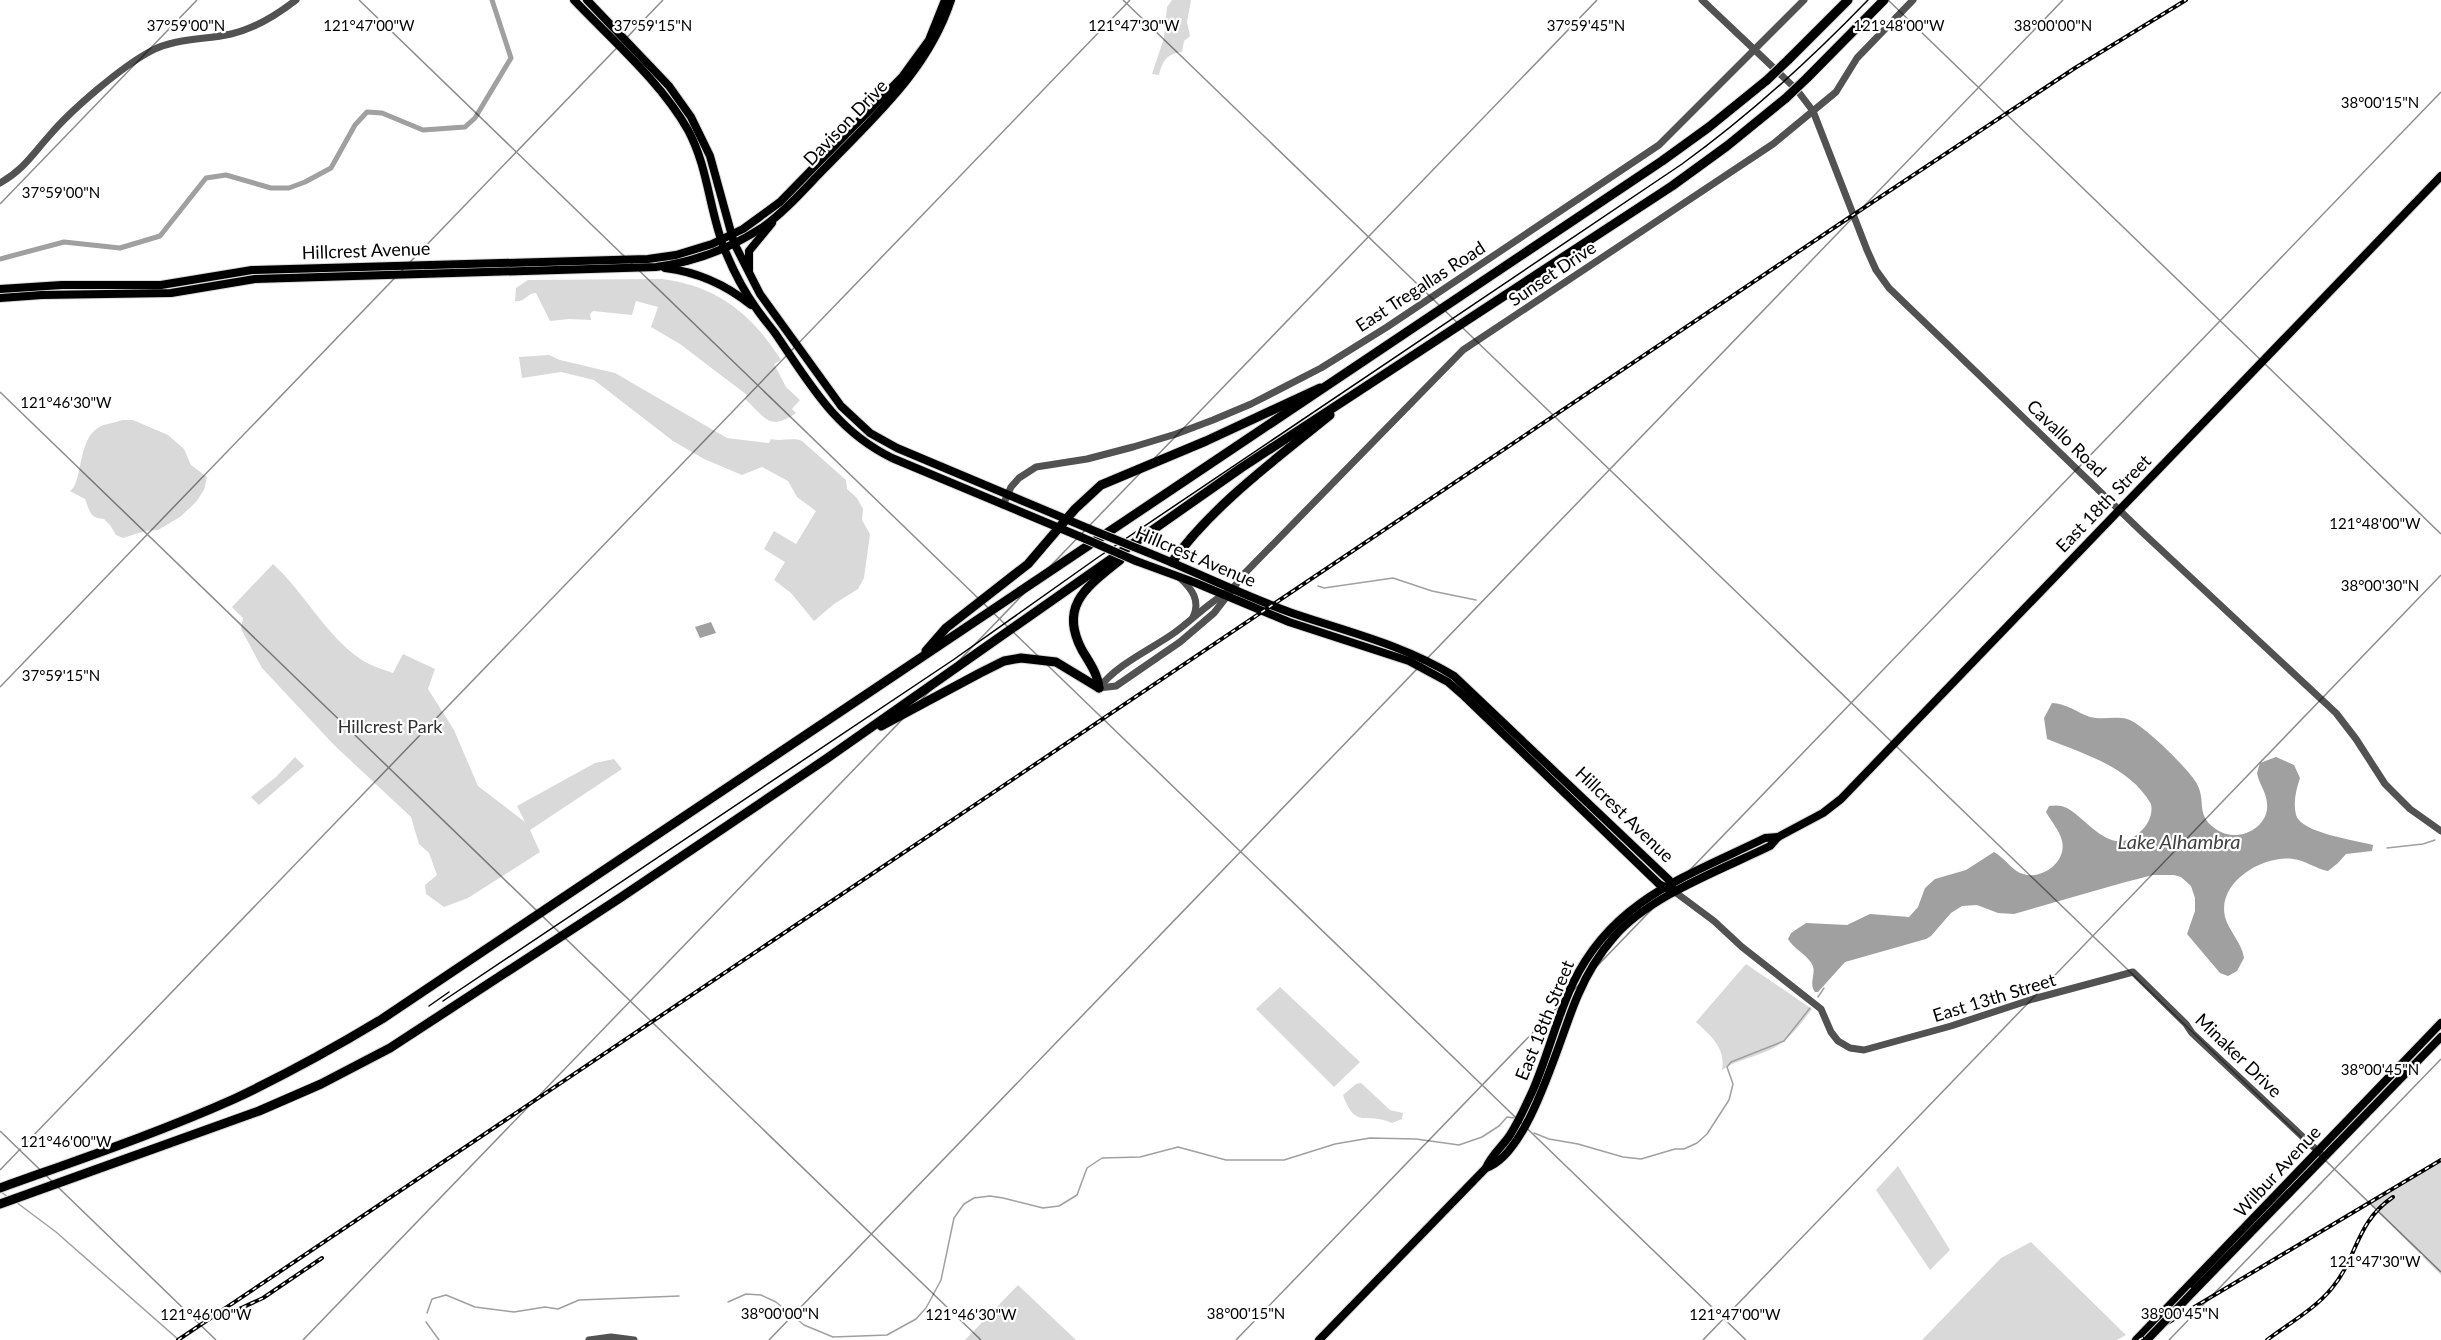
<svg xmlns="http://www.w3.org/2000/svg" width="2441" height="1340" font-family="Lato,sans-serif">
	<style>
		.green { fill: #d9d9d9 }
		.water { fill: #a0a0a0 }
		.lines { fill: none; stroke-linecap: round; stroke-linejoin: round }
		.stream { stroke: #a0a0a0; stroke-width: 1.5 }
		.canal { stroke: #a0a0a0; stroke-width: 5 }
		.major-casing { stroke: #dbdbdb; stroke-width: 10 }
		.highway-casing { stroke: #dbdbdb; stroke-width: 11 }
		.minor { stroke: #525252; stroke-width: 7 }
		.major { stroke: #000; stroke-width: 8 }
		.highway { stroke: #000; stroke-width: 9 }
		.tram { stroke: #000; stroke-width: 1.5 }
		.rail-casing { stroke: #000; stroke-width: 4 }
		.rail { stroke: #fff; stroke-width: 1.5; stroke-dasharray: 4.5; stroke-linecap: butt }
		.major-bridge-casing { stroke: #dbdbdb; stroke-width: 10; stroke-linecap: butt }
		.highway-bridge-casing { stroke: #dbdbdb; stroke-width: 11; stroke-linecap: butt }
		.major-bridge { stroke: #000; stroke-width: 8 }
		.highway-bridge { stroke: #000; stroke-width: 9 }
		.ticks { fill: none; stroke: #000; stroke-width: 1.5; stroke-opacity: 0.45 }
		.labels { text-anchor: middle; dominant-baseline: central; stroke-width: 4.5; stroke-linejoin: round; paint-order: stroke }
		.street-label { font-size: 18px; fill: #000; stroke: #fff }
		.park-label { font-size: 18px; fill: #303030; stroke: #fff }
		.water-label { font-size: 20px; font-style: italic; fill: #414141; stroke: #fff }
		.ticks-label { font-size: 15px; text-anchor: middle; fill: #000; stroke: #fff; stroke-width: 4.5; stroke-linejoin: round; paint-order: stroke }
	</style>
	<rect width="100%" height="100%" fill="#fff"/>
	<g class="green">
		<path d="M1172,0H1191L1187,22L1190,36L1184,41L1182,52C1167,53 1162,62 1159,75L1152,74L1164,38L1167,7Z"/>
		<path d="M662,279C717,286 752,314 781,360L774,364L786,387L800,400L792,409L796,413C769,432 765,417 745,399L747,395L680,344L651,327L658,307L636,301L632,315L593,311L590,314L591,320L569,319L550,321L536,293C527,293 524,303 515,301L516,288L528,280Z"/>
		<path d="M549,355L560,360L615,373L727,438L769,443L771,439C781,442 792,437 802,441L846,480L847,489L857,498L863,509L862,520L870,534L864,578L858,589L834,604L814,621L791,593L774,580L785,562L764,549L774,531L796,544L816,511L797,497L788,481L762,467L742,475L704,459L673,441L594,380L561,372L522,378L519,357Z"/>
		<path d="M122,420H133L168,435L184,449L191,465L207,477L204,490L196,502L180,517L158,530L145,531L123,538L116,535L110,525L104,519C89,518 90,511 85,499L70,491C82,484 78,444 95,430C103,423 113,424 122,420Z"/>
		<path d="M273,564C304,592 324,633 359,658C368,665 382,669 393,673L403,654L435,669L428,689L454,730L478,786L525,822L517,806L595,763L614,759L622,769L530,830L540,852L468,898L444,907L426,894L425,885L437,875L429,853L419,844L411,817L334,745L262,668L241,629L243,618L232,607Z"/>
		<path d="M295,757L304,766L259,805L251,797L276,777Z"/>
		<path d="M1746,964L1812,1009C1799,1026 1787,1043 1767,1051C1752,1058 1736,1060 1722,1070C1726,1048 1711,1036 1696,1022Z"/>
		<path d="M1280,987L1360,1062L1334,1087L1256,1009Z"/>
		<path d="M1361,1083L1390,1110L1403,1113L1402,1119L1392,1123C1366,1111 1356,1131 1343,1095L1356,1084Z"/>
		<path d="M2441,1160V1275L2369,1203Z"/>
		<path d="M1898,1166L1950,1250L1930,1270L1876,1190Z"/>
		<path d="M2031,1242L2126,1335L2117,1340H1922L2001,1258Z"/>
		<path d="M1018,1285L1076,1340H965Z"/>
	</g>
	<g class="water">
		<path d="M711,622L716,633L700,638L695,627Z"/>
		<path d="M2052,703C2066,703 2078,713 2090,717C2102,720 2115,716 2127,719C2141,722 2190,770 2197,784C2207,803 2194,816 2219,831C2239,843 2270,827 2267,803C2266,791 2259,784 2257,773L2260,763L2276,757L2294,765L2300,778C2296,790 2293,802 2296,815C2301,833 2355,840 2373,845L2372,851L2346,854L2338,863L2328,871C2316,869 2305,860 2293,859C2263,855 2217,882 2225,917C2229,931 2242,943 2244,958L2237,971L2228,976L2220,973L2187,934L2195,911V898L2191,886L2181,877L2174,875H2153L2122,883L2014,914L1998,913L1977,905L1962,906L1951,913L1931,936L1926,939L1845,962L1818,992H1815C1808,983 1817,973 1812,964C1806,954 1794,949 1788,939L1791,933L1806,923L1847,925L1870,914L1909,917L1918,907L1925,888L1935,879L1966,870L1994,852C2004,857 2012,871 2023,874C2042,880 2067,862 2062,841C2060,831 2051,821 2046,812L2049,806C2056,805 2061,805 2067,808C2091,822 2113,861 2143,829C2149,823 2153,813 2151,804C2130,767 2084,754 2047,739L2044,718Z"/>
	</g>
	<g class="lines">
		<g class="stream">
			<path d="M1318,586L1324,588L1393,578L1432,591L1476,600"/>
			<path d="M2387,848L2423,844L2435,840"/>
			<path d="M1818,997L1824,988"/>
			<path d="M1534,1133L1549,1139L1578,1144L1623,1157L1641,1159L1675,1149H1684L1697,1143L1707,1134L1729,1100L1733,1084L1727,1067L1731,1062L1784,1041L1810,1008"/>
			<path d="M1,1192L9,1198"/>
			<path d="M16,1202L56,1232L179,1340"/>
			<path d="M728,1302L746,1294L761,1295L776,1302L804,1325L833,1337L887,1335L916,1319L926,1308L941,1280L954,1218L964,1204L974,1198L990,1196L1003,1198L1043,1208L1059,1206L1077,1195L1087,1168L1102,1158L1140,1157L1178,1147L1226,1160H1284L1335,1144L1370,1138L1416,1139L1459,1145L1482,1137L1499,1126L1507,1117L1514,1118"/>
			<path d="M427,1313L432,1299L446,1295L475,1307L514,1312L545,1307L558,1309L579,1300L679,1296"/>
			<path d="M426,1322L439,1340"/>
		</g>
		<path class="canal" d="M0,259L64,242L120,248L160,236L206,178L226,175L271,188H289L305,182L331,168L355,125L367,112L382,113L423,130L465,127L475,118L511,58L492,0"/>
		<g class="major-casing">
			<g id="major">
				<path d="M574,0C612,40 661,82 688,130C708,167 709,209 724,248C732,268 743,290 756,308C762,317 769,325 775,333C810,384 835,430 892,458L1081,537"/>
				<path d="M587,0L669,86L691,117L710,156L734,243L760,294L841,406L870,433L897,448L1092,530"/>
				<path d="M665,268C698,272 725,284 751,305"/>
				<path d="M749,270V251L772,223"/>
				<path d="M0,289L62,285H161L252,270L648,259L676,255L712,244L743,229L780,202L902,77L929,40L945,0"/>
				<path d="M0,298L42,295L171,293L255,279L656,267C694,262 731,248 763,227C786,211 806,187 826,167C876,115 928,70 951,0"/>
				<path d="M1144,551C1194,571 1242,595 1292,613C1348,632 1404,645 1454,676L1669,880L1673,889"/>
				<path d="M1136,561L1196,583L1289,622L1409,661L1448,682L1464,696L1659,884L1669,889"/>
				<path d="M1486,1168C1530,1154 1560,1035 1578,995C1587,974 1599,954 1614,937C1649,896 1721,870 1770,846L1778,837L1823,813L1841,799L2441,176"/>
				<path d="M2194,1291L2441,1037"/>
				<path d="M1319,1340L1486,1168C1491,1155 1503,1146 1510,1135C1519,1121 1526,1105 1533,1090C1548,1055 1557,1017 1573,983C1613,899 1688,876 1765,838L1778,837"/>
				<path d="M2136,1340L2441,1023"/>
			</g>
		</g>
		<g class="highway-casing">
			<g id="highway">
				<path d="M1788,60L1848,0"/>
				<path d="M1807,78L1884,0"/>
				<path d="M1172,562C1213,505 1275,460 1330,415"/>
				<path d="M926,651L946,628L1028,564L1075,509L1101,485L1206,441L1320,388"/>
				<path d="M1099,688C1098,674 1089,662 1082,650C1058,605 1088,586 1120,560"/>
				<path d="M881,726L980,673L1004,661L1021,658L1056,662L1099,688"/>
				<path d="M0,1188C78,1160 158,1133 234,1099C285,1075 334,1048 382,1019L1662,161L1709,127L1767,80"/>
				<path d="M0,1204L259,1111L321,1084L390,1048L620,898L826,759L1241,468L1672,186L1727,146L1786,98"/>
			</g>
		</g>
		<g class="minor">
			<path d="M1702,0L1797,90L1813,111L1867,250L1876,270L1889,288L2142,532L2336,713L2356,739L2385,784L2410,809L2441,831"/>
			<path d="M0,183C23,170 32,155 49,136C71,110 121,67 151,51C175,38 205,40 231,34C253,29 278,14 296,0"/>
			<path d="M1003,505L1011,487L1019,478L1036,467L1087,459L1133,447L1176,434L1213,420L1251,404L1321,368L1387,327L1659,145L1804,0"/>
			<path d="M1180,578C1192,589 1201,601 1193,617"/>
			<path d="M1099,688L1116,686L1180,642L1214,613L1244,574L1463,350L1773,144L1836,92L1857,58L1913,0"/>
			<path d="M1099,688C1117,664 1150,650 1174,633C1192,620 1207,604 1226,593"/>
			<path d="M1675,892L1714,921L1742,947L1821,1009L1831,1032L1838,1041L1850,1048L1864,1050L1951,1026L2033,999L2133,972L2186,1024L2192,1033L2321,1154"/>
			<path d="M589,1340L611,1337L634,1340"/>
		</g>
		<use href="#major" class="major"/>
		<use href="#highway" class="highway"/>
		<g class="tram">
			<path d="M443,1001L953,660L1097,558L1682,164C1750,115 1810,60 1868,0"/>
			<path d="M429,1006L449,992"/>
		</g>
		<g class="rail-casing">
			<g id="rail">
				<path d="M226,1315L263,1298L322,1258"/>
				<path d="M178,1340L1841,223L2075,68L2186,0"/>
				<path d="M2139,1340L2441,1160"/>
				<path d="M2267,1340C2288,1324 2315,1309 2332,1288C2358,1257 2355,1223 2393,1197"/>
			</g>
		</g>
		<use href="#rail" class="rail"/>
		<g class="major-bridge-casing">
			<g id="major-bridge">
				<path d="M1092,530L1144,551"/>
				<path d="M1081,537L1136,561"/>
				<path d="M2147,1340L2194,1291"/>
			</g>
		</g>
		<g class="highway-bridge-casing">
			<g id="highway-bridge">
				<path d="M1767,80L1788,60"/>
				<path d="M1786,98L1807,78"/>
			</g>
		</g>
		<use href="#major-bridge" class="major-bridge"/>
		<use href="#highway-bridge" class="highway-bridge"/>
	</g>
	<path class="ticks" d="M359,0L1746,1340M1123,0L2441,1272M1888,0L2441,534M0,204L197,0M0,392L981,1340M0,687L663,0M0,1131L216,1340M0,1170L1130,0M303,1340L1597,0M769,1340L2063,0M1236,1340L2441,92M1703,1340L2441,575M2169,1340L2441,1059"/>
	<g class="labels">
		<g class="street-label">
			<text transform="translate(845 122) rotate(-46)">Davison Drive</text>
			<text transform="translate(366 250) rotate(-2)">Hillcrest Avenue</text>
			<text transform="translate(1552 273) rotate(-34)">Sunset Drive</text>
			<text transform="translate(1420 286) rotate(-33)">East Tregallas Road</text>
			<text transform="translate(2067 438) rotate(44)">Cavallo Road</text>
			<text transform="translate(2103 503) rotate(-46)">East 18th Street</text>
			<text transform="translate(1196 556) rotate(23)">Hillcrest Avenue</text>
			<text transform="translate(1625 814) rotate(44)">Hillcrest Avenue</text>
			<text transform="translate(1994 997) rotate(-17)">East 13th Street</text>
			<text transform="translate(1544 1020) rotate(-68)">East 18th Street</text>
			<text transform="translate(2239 1055) rotate(44)">Minaker Drive</text>
			<text transform="translate(2277 1171) rotate(-47)">Wilbur Avenue</text>
		</g>
		<g class="park-label">
			<text x="390" y="726">Hillcrest Park</text>
		</g>
		<g class="water-label">
			<text x="2179" y="841">Lake Alhambra</text>
		</g>
	</g>
	<g class="ticks-label">
		<text x="369" y="31">121°47'00"W</text>
		<text x="1134" y="31">121°47'30"W</text>
		<text x="1899" y="31">121°48'00"W</text>
		<text x="653" y="31">37°59'15"N</text>
		<text x="186" y="31">37°59'00"N</text>
		<text x="1586" y="31">37°59'45"N</text>
		<text x="2053" y="31">38°00'00"N</text>
		<text x="2380" y="108">38°00'15"N</text>
		<text x="61" y="198">37°59'00"N</text>
		<text x="66" y="408">121°46'30"W</text>
		<text x="2375" y="529">121°48'00"W</text>
		<text x="2380" y="591">38°00'30"N</text>
		<text x="61" y="681">37°59'15"N</text>
		<text x="2380" y="1075">38°00'45"N</text>
		<text x="66" y="1147">121°46'00"W</text>
		<text x="2375" y="1267">121°47'30"W</text>
		<text x="780" y="1319">38°00'00"N</text>
		<text x="1246" y="1319">38°00'15"N</text>
		<text x="2180" y="1319">38°00'45"N</text>
		<text x="206" y="1320">121°46'00"W</text>
		<text x="971" y="1320">121°46'30"W</text>
		<text x="1735" y="1320">121°47'00"W</text>
	</g>
</svg>
